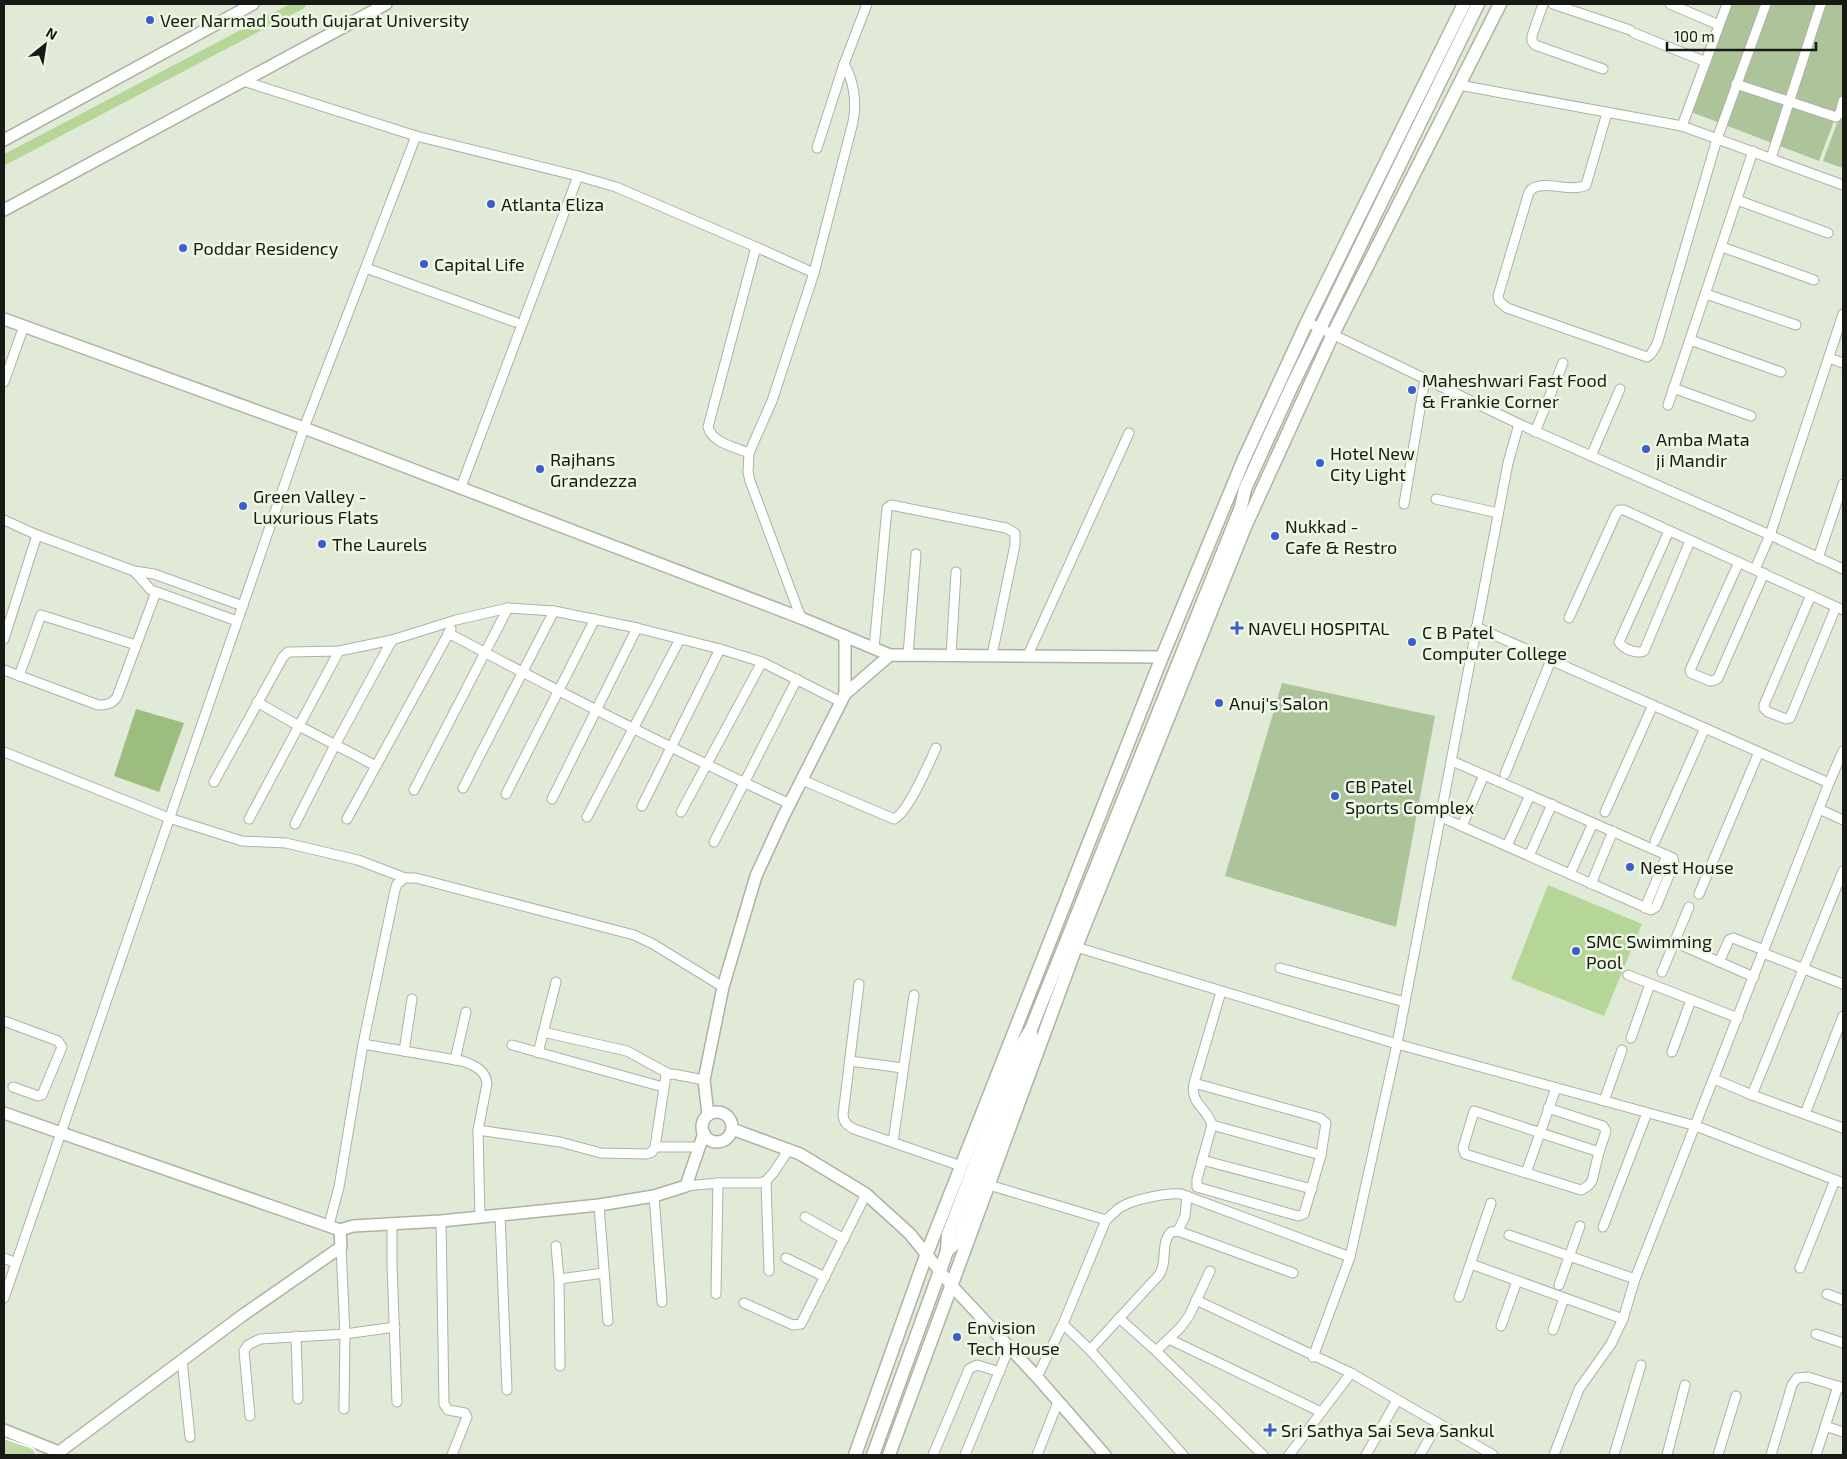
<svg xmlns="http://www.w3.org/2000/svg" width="1847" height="1459" font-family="'Exo 2',sans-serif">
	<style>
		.green { fill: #adc399 }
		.forest { fill: #9dbc7f }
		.water { fill: #b6d698 }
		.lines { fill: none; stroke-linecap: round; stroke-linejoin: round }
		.canal { stroke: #b6d698; stroke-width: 10 }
		.minor-casing { stroke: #abb4a3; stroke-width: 11 }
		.tertiary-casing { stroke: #abb4a3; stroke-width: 14 }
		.secondary-casing { stroke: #abb4a3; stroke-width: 15 }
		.primary-casing { stroke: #fff; stroke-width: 18 }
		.minor { stroke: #fff; stroke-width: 9 }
		.tertiary { stroke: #fff; stroke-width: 11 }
		.secondary { stroke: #fff; stroke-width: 12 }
		.primary { stroke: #c1dba6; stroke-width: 15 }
		.poi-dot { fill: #3c5dcf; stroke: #edf7e4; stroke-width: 2 }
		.labels { text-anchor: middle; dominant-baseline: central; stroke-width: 5; stroke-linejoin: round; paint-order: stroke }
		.poi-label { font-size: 18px; fill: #171a14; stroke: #edf7e4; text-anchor: start }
	</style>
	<rect width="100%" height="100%" fill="#e0ead7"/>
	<g class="green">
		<path d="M1726,4H1843V97L1819,161L1686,110Z"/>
		<path d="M1843,107V168L1823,161Z"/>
		<path d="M1282,683L1435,716L1396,927L1225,876Z"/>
	</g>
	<path class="forest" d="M136,709L184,723L159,792L114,776Z"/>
	<path class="water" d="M1548,885L1642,924L1604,1016L1511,979Z"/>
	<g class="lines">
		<path class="canal" d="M4,160L301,4"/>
		<g class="minor-casing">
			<g id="minor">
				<path d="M1543,4L1532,36V41L1535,45L1603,69"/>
				<path d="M1553,4L1630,30"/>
				<path d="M1670,4L1719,25"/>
				<path d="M1634,33L1706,62"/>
				<path d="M243,81L416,136L578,176L616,187L756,247L814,273"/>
				<path d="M1736,84L1836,117L1840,113L1843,101"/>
				<path d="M1459,85L1682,126L1843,185"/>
				<path d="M1607,113L1586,185C1570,194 1539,177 1529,192L1498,296L1499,301L1507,308L1647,357L1651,354L1657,344L1717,139L1766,4"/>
				<path d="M1682,126L1727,4"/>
				<path d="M817,148L844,64L867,4"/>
				<path d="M1771,158L1821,4"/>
				<path d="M1737,200L1828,233"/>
				<path d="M1722,247L1814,280"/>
				<path d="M366,268L515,322"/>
				<path d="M1706,294L1796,325"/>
				<path d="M1307,322L1519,424L1770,535L1843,569"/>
				<path d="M1690,340L1781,372"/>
				<path d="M1829,358L1843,363"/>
				<path d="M4,382L24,326"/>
				<path d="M1673,388L1751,416"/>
				<path d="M1668,405L1753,151"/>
				<path d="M1535,432L1563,363"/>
				<path d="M749,453C735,447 712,443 708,427L756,247"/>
				<path d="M1591,456L1620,389"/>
				<path d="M461,487L578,176"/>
				<path d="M1436,499L1498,513"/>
				<path d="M1404,504L1425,379"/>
				<path d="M4,520L37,535"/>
				<path d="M1669,531L1619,642C1623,649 1636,654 1644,651L1690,541"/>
				<path d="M1818,558L1843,484"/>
				<path d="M1739,562L1690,670L1691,673L1710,681L1715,680L1718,678L1764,573"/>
				<path d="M1755,569L1770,535L1843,314"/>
				<path d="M134,571L151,590L237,621"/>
				<path d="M1811,595L1764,705V708L1768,712L1786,719L1790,718L1836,607"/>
				<path d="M801,618L750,481L748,472L749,453L772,401L814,273L853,122C857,103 854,81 844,64"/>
				<path d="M1569,618L1616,514L1619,510H1624L1843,610"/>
				<path d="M1476,627L1829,783"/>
				<path d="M448,633C561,693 674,750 790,804"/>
				<path d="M4,639L37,535L134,571L154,574L243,606"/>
				<path d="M874,648L887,508L891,505L1006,528L1015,533V545L992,655"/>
				<path d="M908,655L916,554"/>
				<path d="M1028,655L1129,433"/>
				<path d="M951,656L956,572"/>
				<path d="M4,670L98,705C107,705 112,704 117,697L156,592"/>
				<path d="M19,676L41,615L136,645"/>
				<path d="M257,702L299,726L376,766"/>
				<path d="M4,752L169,818L242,841L286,843L358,860L405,878"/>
				<path d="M1505,774L1551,660"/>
				<path d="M802,780L894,819C908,813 929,763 936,748"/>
				<path d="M214,782L283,657L288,652L339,651L392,640L456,620L508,608L554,611L637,628L720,649L762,662L841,702"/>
				<path d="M463,788L554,611"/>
				<path d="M414,790L508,608"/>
				<path d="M506,794L595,619"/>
				<path d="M552,799L637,628"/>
				<path d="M642,806L720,649"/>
				<path d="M1819,809L1843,820"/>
				<path d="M681,812L762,662"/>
				<path d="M1605,812L1653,705"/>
				<path d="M587,817L680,639"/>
				<path d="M1441,817L1651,910L1656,907L1674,863L1673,858L1452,761"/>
				<path d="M249,819L339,651"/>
				<path d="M347,819L451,629"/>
				<path d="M295,824L335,745L392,640"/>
				<path d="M1462,826L1484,775"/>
				<path d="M1655,841L1705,728"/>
				<path d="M714,842L797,679"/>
				<path d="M1507,846L1530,795"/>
				<path d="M1529,856L1552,804"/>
				<path d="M1570,874L1593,823"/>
				<path d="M1591,884L1613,831"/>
				<path d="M1699,894L1759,752"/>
				<path d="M1645,908L1667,855"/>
				<path d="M1674,942L1754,977"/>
				<path d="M1076,947L1397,1044L1696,1126L1843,1183"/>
				<path d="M1763,953L1843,984"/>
				<path d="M1719,962L1729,940L1733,938L1764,950"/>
				<path d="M1280,968L1405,1002"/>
				<path d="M1662,972L1689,907"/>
				<path d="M1628,975L1738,1018"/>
				<path d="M859,984L843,1115C844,1123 847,1125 854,1129L961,1166"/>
				<path d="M4,1021L58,1041L62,1047L42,1095L38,1096L13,1087"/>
				<path d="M543,1032L627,1051L669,1074"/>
				<path d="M1631,1038L1650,984"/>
				<path d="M363,1044L462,1061C474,1065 486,1070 487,1084L478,1130L480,1217"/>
				<path d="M512,1045L663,1087"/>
				<path d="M404,1051L412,999"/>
				<path d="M1672,1052L1691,1000"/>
				<path d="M538,1053L556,982"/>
				<path d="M455,1060L466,1012"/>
				<path d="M850,1061L903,1068"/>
				<path d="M1714,1079L1752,1095L1843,1128"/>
				<path d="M1194,1083L1320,1118L1326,1123L1321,1155L1304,1214L1298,1216L1197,1187V1179L1212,1125C1207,1107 1190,1105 1194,1083L1221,992V991"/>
				<path d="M1752,1095L1843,871"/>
				<path d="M1604,1101L1622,1050"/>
				<path d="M1548,1108L1603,1126L1606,1131L1599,1152"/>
				<path d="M1474,1111L1599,1152L1592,1181L1588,1186L1581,1190L1465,1154L1463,1148Z"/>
				<path d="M1805,1114L1843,1016"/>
				<path d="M1212,1125L1321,1155"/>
				<path d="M478,1130L560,1142L601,1153L647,1154L652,1152L655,1147L666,1075L673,1074L704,1080"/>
				<path d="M893,1142L914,995"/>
				<path d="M655,1147H699"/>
				<path d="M1202,1160L1312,1189"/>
				<path d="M1526,1173L1556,1088"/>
				<path d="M766,1181L769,1271"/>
				<path d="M989,1185L1106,1220L1063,1324L1037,1377"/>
				<path d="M686,1186L718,1183H759L766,1181L774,1172L789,1149"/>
				<path d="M654,1196L662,1302"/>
				<path d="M599,1205L608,1321"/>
				<path d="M500,1215L507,1390"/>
				<path d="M805,1217L844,1239"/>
				<path d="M1106,1220C1111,1216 1116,1210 1121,1207C1134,1199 1166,1193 1181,1194L1350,1257"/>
				<path d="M441,1221L444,1404L448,1410L465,1413L467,1417L452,1455"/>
				<path d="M392,1223V1264L397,1402"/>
				<path d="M330,1226V1221L339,1187L363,1044L395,890L397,884L405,878H416L634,935L653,944L723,987"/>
				<path d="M1603,1227L1647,1113"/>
				<path d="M1178,1231L1185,1216L1187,1196"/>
				<path d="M1509,1235L1635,1279"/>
				<path d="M556,1246L559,1279L560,1366"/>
				<path d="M341,1247L345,1334L344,1409"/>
				<path d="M4,1258L16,1263"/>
				<path d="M786,1258L825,1277"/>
				<path d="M1471,1264L1623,1319"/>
				<path d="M1800,1268L1835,1180"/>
				<path d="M559,1279L604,1273"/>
				<path d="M1559,1285L1580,1226"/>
				<path d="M716,1294L718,1183"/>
				<path d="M1827,1294L1843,1300"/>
				<path d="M1459,1297L1491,1203"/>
				<path d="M4,1298L304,428L416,136"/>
				<path d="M1196,1300L1351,1373L1493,1455"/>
				<path d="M744,1303L793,1325L801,1324L866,1194"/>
				<path d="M1119,1318L1156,1351L1263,1455"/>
				<path d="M1063,1324L1090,1350L1183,1455"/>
				<path d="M1501,1326L1517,1281"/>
				<path d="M1553,1330L1564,1298"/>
				<path d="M1816,1334L1843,1343"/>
				<path d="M296,1336L298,1399"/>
				<path d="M1169,1339L1321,1412"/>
				<path d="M1090,1350L1159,1275C1168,1262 1160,1244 1171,1232L1178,1231L1293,1273"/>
				<path d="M1156,1351L1180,1328L1189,1316L1210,1271"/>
				<path d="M1313,1357L1350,1257L1397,1044L1508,463L1519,424"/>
				<path d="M182,1360L190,1437"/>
				<path d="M250,1416L244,1351L248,1345L260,1339L345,1334L395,1327"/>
				<path d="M1825,1426L1843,1432"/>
				<path d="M933,1455L969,1369L977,1365L1000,1372"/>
				<path d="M965,1455L1009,1348"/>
				<path d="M1037,1455L1058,1402"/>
				<path d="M1289,1455L1351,1373"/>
				<path d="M1366,1455L1397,1400"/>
				<path d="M1420,1455L1438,1423"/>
				<path d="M1554,1455L1579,1389L1611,1344L1623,1319L1635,1279L1829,783L1843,751"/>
				<path d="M1614,1455L1641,1365"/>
				<path d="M1667,1455L1685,1385"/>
				<path d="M1718,1455L1736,1396"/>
				<path d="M1771,1455L1792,1385L1797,1378L1808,1377L1843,1388"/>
				<path d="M1816,1455L1838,1386"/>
			</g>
		</g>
		<g class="tertiary-casing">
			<g id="tertiary">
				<path d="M4,140L253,4"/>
				<path d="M4,210L386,4"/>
				<path d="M4,319L304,428L801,618L890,655"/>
				<path d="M845,636V694"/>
				<circle cx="717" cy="1127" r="15"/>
				<path d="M4,1113L340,1230"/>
				<path d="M708,1115L704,1080L723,987L756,876L783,817L845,694L890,655L1162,657"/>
				<path d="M732,1129L800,1154L866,1194L910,1234L952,1286L1037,1377L1105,1455"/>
				<path d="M4,1430L59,1452L61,1455"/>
				<path d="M59,1452L243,1315L341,1247L340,1230L353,1226L441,1221L599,1205L654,1196L686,1186L704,1133"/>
			</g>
		</g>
		<g class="secondary-casing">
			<g id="secondary">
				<path d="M947,1251L959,1240L1028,1051L1031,1034"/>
				<path d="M855,1455L927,1253L1162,657L1243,461L1307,322L1464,4"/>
				<path d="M873,1455L940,1271L947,1251L948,1235L1019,1049L1031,1029L1241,507L1245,489L1291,388L1478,4"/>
				<path d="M889,1455L1076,947L1245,527L1333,334L1500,4"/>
			</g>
		</g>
		<g class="primary-casing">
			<path id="primary" d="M4,1447L28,1455"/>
		</g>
		<use href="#minor" class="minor"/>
		<use href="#tertiary" class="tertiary"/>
		<use href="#secondary" class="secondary"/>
		<use href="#primary" class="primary"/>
	</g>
	<g class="poi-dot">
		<circle cx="150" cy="20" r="5"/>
		<circle cx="491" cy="204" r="5"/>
		<circle cx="183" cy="248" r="5"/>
		<circle cx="424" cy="264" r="5"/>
		<circle cx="1412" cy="390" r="5"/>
		<circle cx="1646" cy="449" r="5"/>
		<circle cx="1320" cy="463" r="5"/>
		<circle cx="540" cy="469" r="5"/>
		<circle cx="243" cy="506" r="5"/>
		<circle cx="1275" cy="536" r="5"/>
		<circle cx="322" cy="544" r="5"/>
		<path d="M1234.5 620.5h5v5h5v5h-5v5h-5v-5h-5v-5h5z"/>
		<circle cx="1412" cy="642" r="5"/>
		<circle cx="1219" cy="703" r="5"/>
		<circle cx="1335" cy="796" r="5"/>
		<circle cx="1630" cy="867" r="5"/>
		<circle cx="1576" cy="951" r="5"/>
		<circle cx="957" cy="1337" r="5"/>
		<path d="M1267.5 1422.5h5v5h5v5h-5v5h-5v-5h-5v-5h5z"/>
	</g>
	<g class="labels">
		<g class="poi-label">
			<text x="160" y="20">Veer Narmad South Gujarat University</text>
			<text x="501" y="204">Atlanta Eliza</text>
			<text x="193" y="248">Poddar Residency</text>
			<text x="434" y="264">Capital Life</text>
			<text x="1422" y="380">Maheshwari Fast Food<tspan x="1422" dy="21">&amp; Frankie Corner</tspan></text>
			<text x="1656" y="439">Amba Mata<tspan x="1656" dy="21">ji Mandir</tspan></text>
			<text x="1330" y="453">Hotel New<tspan x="1330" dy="21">City Light</tspan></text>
			<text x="550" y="459">Rajhans<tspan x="550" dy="21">Grandezza</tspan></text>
			<text x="253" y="496">Green Valley -<tspan x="253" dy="21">Luxurious Flats</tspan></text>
			<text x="1285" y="526">Nukkad -<tspan x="1285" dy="21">Cafe &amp; Restro</tspan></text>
			<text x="332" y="544">The Laurels</text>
			<text x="1248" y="628">NAVELI HOSPITAL</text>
			<text x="1422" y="632">C B Patel<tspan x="1422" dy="21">Computer College</tspan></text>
			<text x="1229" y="703">Anuj's Salon</text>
			<text x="1345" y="786">CB Patel<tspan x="1345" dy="21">Sports Complex</tspan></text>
			<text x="1640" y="867">Nest House</text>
			<text x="1586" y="941">SMC Swimming<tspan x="1586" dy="21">Pool</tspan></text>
			<text x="967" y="1327">Envision<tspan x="967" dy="21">Tech House</tspan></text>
			<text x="1281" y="1430">Sri Sathya Sai Seva Sankul</text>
		</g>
	</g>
	<rect width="1847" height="1459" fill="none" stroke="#171a14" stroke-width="10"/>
	<g transform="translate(45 45) rotate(30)" stroke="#edf7e4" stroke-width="4" paint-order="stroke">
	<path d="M0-4L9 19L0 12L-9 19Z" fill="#171a14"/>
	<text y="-8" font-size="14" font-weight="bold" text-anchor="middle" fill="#171a14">N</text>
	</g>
	<path d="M1667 42v8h149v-8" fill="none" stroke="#171a14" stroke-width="2.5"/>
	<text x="1674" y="42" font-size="15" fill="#171a14" stroke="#edf7e4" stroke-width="4" paint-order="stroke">100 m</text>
</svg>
